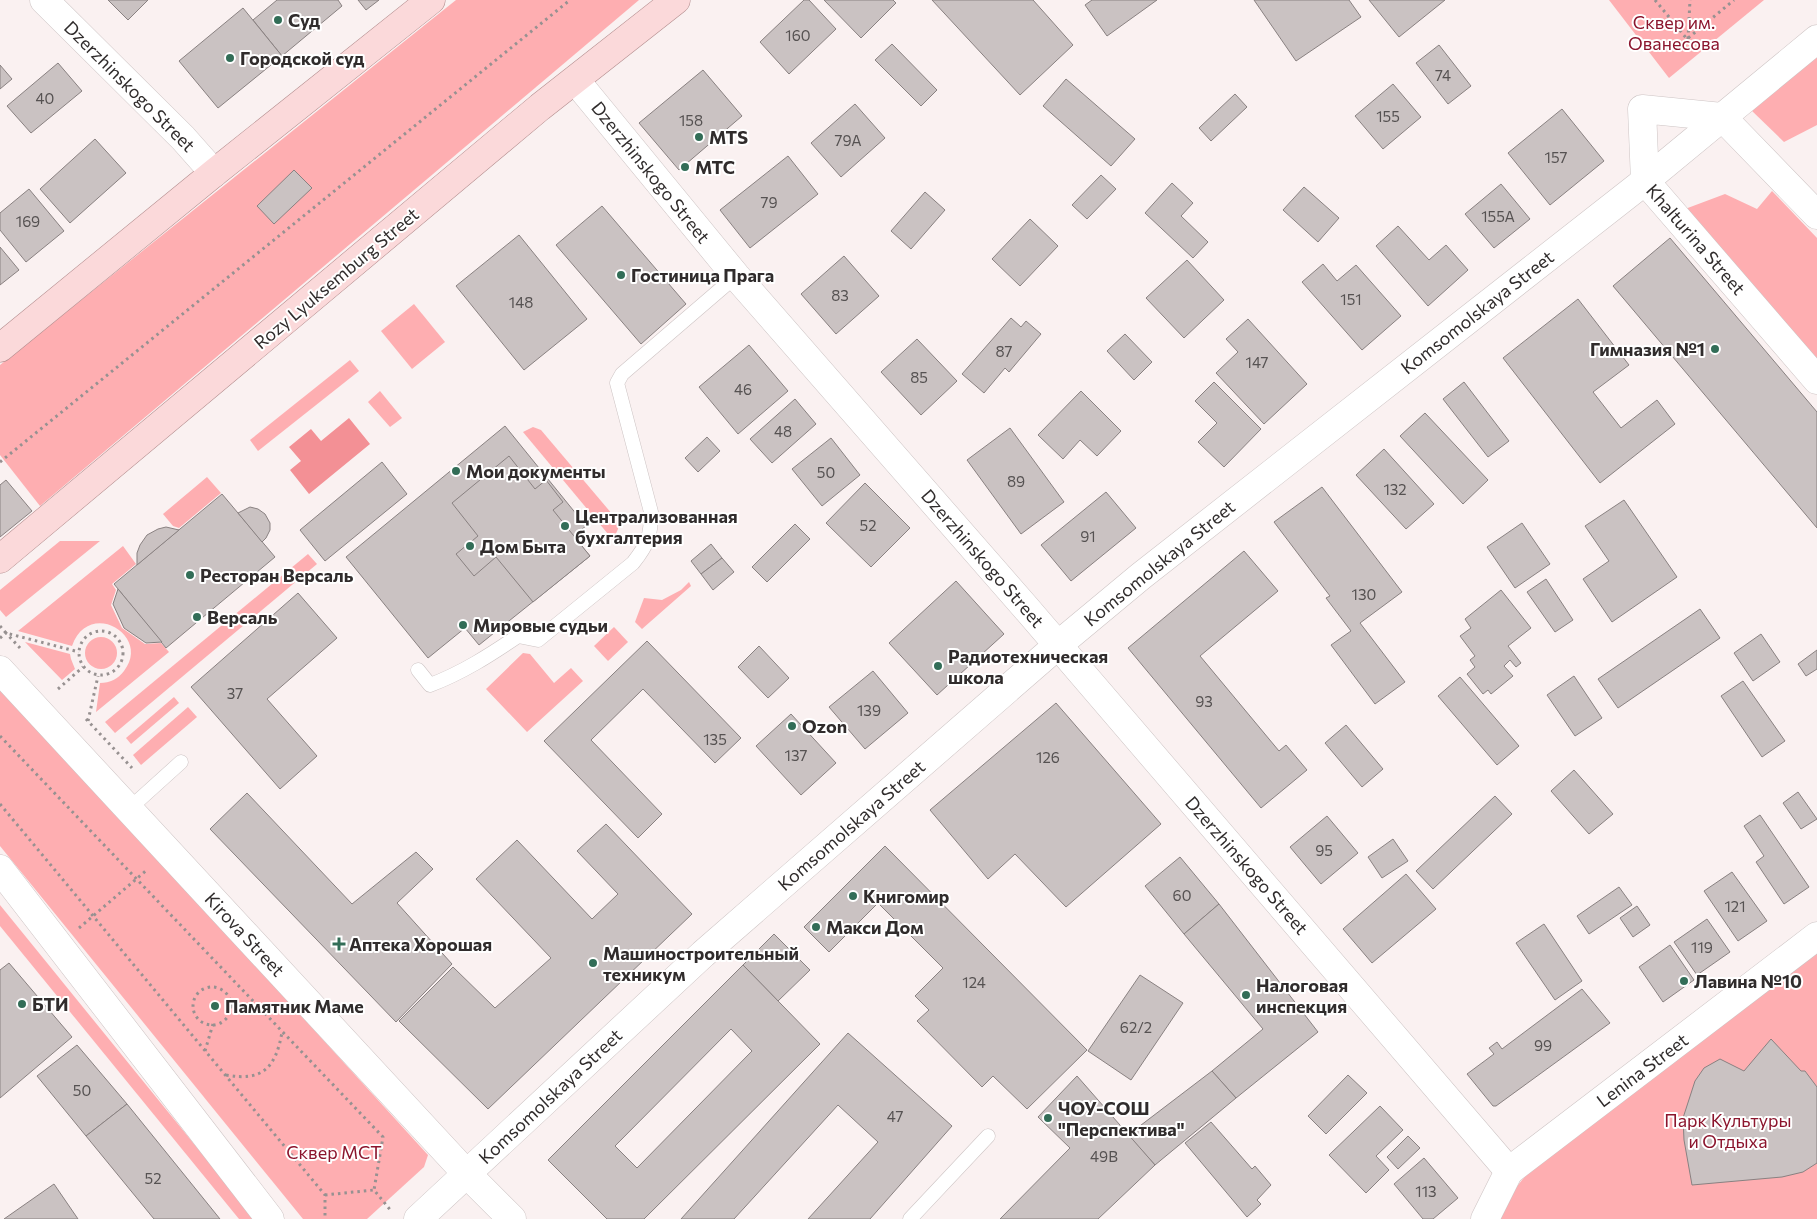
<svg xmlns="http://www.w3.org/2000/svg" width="1817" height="1219" font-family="Commissioner,sans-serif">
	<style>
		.green { fill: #feaeb1 }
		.water { fill: #f39095 }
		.building { fill: #cac2c2; stroke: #898181; fill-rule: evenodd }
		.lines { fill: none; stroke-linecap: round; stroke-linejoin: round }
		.service-casing { stroke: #cdc4c4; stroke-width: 15 }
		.minor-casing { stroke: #cdc4c4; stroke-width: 29 }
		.tertiary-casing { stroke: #cdc4c4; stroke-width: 29 }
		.secondary-casing { stroke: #cdc4c4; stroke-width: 29 }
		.primary-casing { stroke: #b28c8d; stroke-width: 29 }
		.path { stroke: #979191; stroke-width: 3; stroke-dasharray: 2.5 4; stroke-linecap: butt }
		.service { stroke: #fff; stroke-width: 14 }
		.minor { stroke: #fff; stroke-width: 28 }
		.tertiary { stroke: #fff; stroke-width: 28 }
		.secondary { stroke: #fff; stroke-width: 28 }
		.primary { stroke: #fbd9da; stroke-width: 28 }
		.poi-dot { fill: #326d57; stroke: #fff; stroke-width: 2 }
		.labels { text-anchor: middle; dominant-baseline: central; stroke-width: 4; stroke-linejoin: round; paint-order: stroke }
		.number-label { font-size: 15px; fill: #565252 }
		.poi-label { font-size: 18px; font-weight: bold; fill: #302c2c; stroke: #fff; text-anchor: start }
		.park-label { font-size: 18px; fill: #8b152d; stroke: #fff }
		.street-label { font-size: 18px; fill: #302c2c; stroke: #fff }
	</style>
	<rect width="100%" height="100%" fill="#faf1f1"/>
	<g class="green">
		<path d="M456,0H639L40,506L0,455V365Z"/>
		<path d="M1609,0H1764L1669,78Z"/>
		<path d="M1817,56V125L1784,142L1751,110Z"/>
		<path d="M1772,191L1817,238V361L1685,209L1725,194L1757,209Z"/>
		<path d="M414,304L445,342L412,369L381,331Z"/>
		<path d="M350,360L359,371L258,451L250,440Z"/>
		<path d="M380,391L402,418L390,427L368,402Z"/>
		<path d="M533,427L541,430L618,521V529L613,540L523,432Z"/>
		<path d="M207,477L221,493L179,528L173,526L163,514Z"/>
		<path d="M60,541H100L6,617L0,610V590Z"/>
		<path d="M123,546L136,564L112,584L116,590L111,605L122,628L145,644L161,643L169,652L96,712L100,683C110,683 118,679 124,671C152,636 89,598 72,646L18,631Z"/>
		<path d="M308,554L317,564L115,733L105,722Z"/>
		<path d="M689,582L691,586L642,629L635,622L644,598L662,600L681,590Z"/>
		<path d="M614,627L628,642L608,661L594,646Z"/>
		<circle cx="101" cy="653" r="16"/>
		<path d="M25,642L70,654L71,659L75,669L62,680Z"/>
		<path d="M523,653L530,654L554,683L571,668L583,681L527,732L486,689Z"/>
		<path d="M0,685L428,1155L424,1167L367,1219H303L0,846Z"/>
		<path d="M174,697L179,703L131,744L126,738Z"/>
		<path d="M188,707L197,717L141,765L133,755Z"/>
		<path d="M0,905L255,1219H239L0,926Z"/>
		<path d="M1817,949V1219H1491L1526,1175Z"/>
	</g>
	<path class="water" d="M349,418L370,444L309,494L290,470L301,461L289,447L311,429L321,441Z"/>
	<g class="building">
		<path d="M108,0H148L128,20Z"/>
		<path d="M277,0H338L342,6L282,56L253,20Z"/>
		<path d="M358,0H379L366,10Z"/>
		<path d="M804,0H809L836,29L789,74L760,42Z"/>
		<path d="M824,0H893L896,3L861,38Z"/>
		<path d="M932,0H1033L1073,45L1020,95Z"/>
		<path d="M1092,0H1157L1107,36L1085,5Z"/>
		<path d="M1254,0H1349L1361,17L1296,61Z"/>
		<path d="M1369,0H1445L1399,37Z"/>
		<path d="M243,8L282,56L218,108L179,61Z"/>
		<path d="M892,44L937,90L921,106L875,60Z"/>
		<path d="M1439,45L1471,86L1448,104L1416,63Z"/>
		<path d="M58,63L82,91L31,133L7,106Z"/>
		<path d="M0,65L12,79L0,89Z"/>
		<path d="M703,70L742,116L679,170L639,123Z"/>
		<path d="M1066,79L1135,139L1111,166L1043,106Z"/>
		<path d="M1393,84L1421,117L1383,149L1355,116Z"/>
		<path d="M1235,94L1247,107L1211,141L1199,128Z"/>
		<path d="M855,104L885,138L841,177L811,143Z"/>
		<path d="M1562,109L1604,161L1550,205L1508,153Z"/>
		<path d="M95,139L126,173L70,223L40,189Z"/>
		<path d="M788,156L818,194L750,248L720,210Z"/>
		<path d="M294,170L312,188L274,224L257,206Z"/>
		<path d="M1101,175L1116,189L1087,219L1072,205Z"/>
		<path d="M1172,183L1193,203L1181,216L1208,242L1193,258L1145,213Z"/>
		<path d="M1501,184L1530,219L1494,248L1465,214Z"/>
		<path d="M1304,187L1339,218L1318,242L1283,210Z"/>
		<path d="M29,189L64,231L26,262L0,230V213Z"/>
		<path d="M925,192L945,210L911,249L891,231Z"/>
		<path d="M602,206L686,304L641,344L556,245Z"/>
		<path d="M1030,219L1058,246L1020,286L992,259Z"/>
		<path d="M1398,226L1429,260L1446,245L1468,270L1428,306L1376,246Z"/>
		<path d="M519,235L587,319L524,370L456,286Z"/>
		<path d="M1670,238L1817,412V528L1613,286Z"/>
		<path d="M0,247L19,270L0,285Z"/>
		<path d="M844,256L879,296L836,334L801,294Z"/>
		<path d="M1187,260L1224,300L1184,338L1146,298Z"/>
		<path d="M1323,264L1337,281L1356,265L1401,316L1362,350L1302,282Z"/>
		<path d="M1578,299L1629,365L1593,392L1621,428L1657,400L1675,424L1600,483L1503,358Z"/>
		<path d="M1011,318L1021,327L1026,321L1041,334L1009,372L1005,368L984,393L962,374Z"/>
		<path d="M1248,319L1307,384L1264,424L1216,373L1238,352L1226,339Z"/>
		<path d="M1125,334L1152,362L1134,380L1107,351Z"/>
		<path d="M917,339L957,381L921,415L881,372Z"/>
		<path d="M749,345L788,391L738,434L699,387Z"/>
		<path d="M1214,382L1261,429L1224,467L1198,442L1217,423L1195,401Z"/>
		<path d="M1464,382L1509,441L1488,457L1443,399Z"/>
		<path d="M1081,391L1121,431L1097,456L1080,440L1063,459L1038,435Z"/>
		<path d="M795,399L816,424L772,463L750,439Z"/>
		<path d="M1425,413L1488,480L1463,504L1400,436Z"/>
		<path d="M505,426L586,526L573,536L590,556L479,645L465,628L428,658L346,557Z"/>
		<path d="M1010,428L1064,502L1021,534L967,460Z"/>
		<path d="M707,437L720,451L698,472L685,458Z"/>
		<path d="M831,438L860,475L822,506L792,469Z"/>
		<path d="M1384,449L1434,504L1406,529L1356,475Z"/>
		<path d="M509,456L535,489L546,480L563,502L553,510L590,556L533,602L496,557L474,576L456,554L478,536L452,503Z"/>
		<path d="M382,462L407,494L325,561L300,530Z"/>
		<path d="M6,480L32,511L0,537V485Z"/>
		<path d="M865,483L910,528L871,567L826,523Z"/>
		<path d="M1322,487L1402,592L1360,623L1405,682L1375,704L1331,645L1351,631L1326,598L1330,596L1274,522Z"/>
		<path d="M1106,492L1136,528L1071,581L1041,545Z"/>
		<path d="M222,494L275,557L166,648L114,584Z"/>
		<path d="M1624,500L1677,577L1612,622L1583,579L1609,561L1585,526Z"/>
		<path d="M250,507L258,509L265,514L270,523V530L266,538L262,542L238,513Z"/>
		<path d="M1522,523L1550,564L1515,588L1487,547Z"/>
		<path d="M795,524L810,539L767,582L752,567Z"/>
		<path d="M166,527L179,530L137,565V553L140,545L147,535L158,529Z"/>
		<path d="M711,544L722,558L701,574L691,561Z"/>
		<path d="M1244,551L1278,591L1200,656L1279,751L1286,745L1307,770L1261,808L1128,648Z"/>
		<path d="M722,558L734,572L713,590L701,574Z"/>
		<path d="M1546,579L1573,620L1555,632L1527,592Z"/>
		<path d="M956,581L1004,634L937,695L889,643Z"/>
		<path d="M118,589L162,642L146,643L124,628L113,604Z"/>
		<path d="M1501,590L1531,628L1508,646L1521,663L1516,667L1510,660L1504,666L1513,676L1491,694L1488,690L1483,694L1467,674L1475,667L1470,660L1475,656L1460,636L1471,628L1465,619Z"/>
		<path d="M298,593L337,638L267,699L317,756L280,789L191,687Z"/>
		<path d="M1700,609L1720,638L1618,708L1598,679Z"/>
		<path d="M1761,634L1780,662L1753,681L1734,653Z"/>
		<path d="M647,641L741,738L715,763L643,689L591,740L662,814L638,838L544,741Z"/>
		<path d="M759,646L789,678L768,698L738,667Z"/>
		<path d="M1817,650V669L1806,676L1798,664Z"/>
		<path d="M873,671L908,713L865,749L829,707Z"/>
		<path d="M1574,676L1602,718L1575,736L1547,695Z"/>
		<path d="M1460,677L1519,746L1497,765L1438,696Z"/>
		<path d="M1743,681L1785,741L1762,757L1721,696Z"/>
		<path d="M1056,703L1161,824L1066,907L1015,854L988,879L930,810Z"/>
		<path d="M791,714L836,763L801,795L756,746Z"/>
		<path d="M1346,725L1383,769L1362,787L1325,743Z"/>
		<path d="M1574,770L1613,814L1589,834L1551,791Z"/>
		<path d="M1798,792L1817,819L1801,829L1783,803Z"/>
		<path d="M247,793L352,904L416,852L433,869L397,903L452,964L396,1022L210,829Z"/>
		<path d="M1495,796L1512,814L1433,889L1416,871Z"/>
		<path d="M1760,815L1809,887L1784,904L1756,862L1764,856L1744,826Z"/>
		<path d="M1327,816L1358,853L1321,884L1290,847Z"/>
		<path d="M606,824L692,914L488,1109L399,1021L453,967L495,1008L551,958L476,879L517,840L592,919L618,894L577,851Z"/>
		<path d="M1393,839L1408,861L1382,878L1368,857Z"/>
		<path d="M885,846L1087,1050L1027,1109L993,1076L982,1087L917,1021L929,1010L915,996L943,968L878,903L829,952L804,927Z"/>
		<path d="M1180,857L1219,904L1184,934L1145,886Z"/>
		<path d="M1732,872L1767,921L1738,941L1704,891Z"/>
		<path d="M1406,874L1436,909L1372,963L1343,929Z"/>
		<path d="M1619,887L1632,905L1589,934L1577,916Z"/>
		<path d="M1219,904L1318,1032L1236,1098L1212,1071L1263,1029L1184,934Z"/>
		<path d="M1637,906L1650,925L1633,937L1620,918Z"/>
		<path d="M1707,919L1730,952L1697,975L1674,942Z"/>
		<path d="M1544,924L1582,981L1555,1000L1516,943Z"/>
		<path d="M774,934L810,970L778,1001L743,965Z"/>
		<path d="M1670,945L1694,980L1663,1002L1639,967Z"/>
		<path d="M9,963L72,1037L0,1098V970Z"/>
		<path d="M743,965L820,1044L644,1219H607L548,1160ZM731,1029L752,1051L637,1168L615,1146Z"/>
		<path d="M1140,975L1183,1003L1131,1080L1088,1051Z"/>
		<path d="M1582,989L1610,1023L1496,1106H1493L1467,1074L1494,1054L1489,1048L1497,1042L1502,1049Z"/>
		<path d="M848,1033L952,1126L870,1219H808L878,1142L838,1105L734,1219H681Z"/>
		<path d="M1771,1039L1801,1071H1805L1817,1087V1163L1803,1172L1782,1177L1692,1185L1684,1140L1683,1118L1695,1081L1704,1068L1720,1059L1744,1071Z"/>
		<path d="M77,1045L127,1104L86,1136L37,1076Z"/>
		<path d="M1212,1071L1236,1098L1155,1165L1128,1135Z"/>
		<path d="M1348,1075L1367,1093L1326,1134L1308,1116Z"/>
		<path d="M1077,1076L1155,1165L1098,1219H1000L1070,1148L1038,1117Z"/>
		<path d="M127,1104L220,1219H154L86,1136Z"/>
		<path d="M1380,1106L1403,1130L1376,1156L1389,1170L1366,1193L1329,1155Z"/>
		<path d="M1211,1122L1252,1169L1255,1166L1271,1185L1257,1200L1261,1204L1247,1217L1185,1143Z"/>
		<path d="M1408,1136L1420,1148L1398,1169L1387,1157Z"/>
		<path d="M1424,1158L1458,1198L1433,1219H1423L1394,1184Z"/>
		<path d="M54,1184L78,1219H4Z"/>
	</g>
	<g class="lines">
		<g class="service-casing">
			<g id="service">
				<path d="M418,670L430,685C462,673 490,655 518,636L538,640L633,563C648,544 651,536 651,512L617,383L622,374L736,276"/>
				<path d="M129,809L181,762"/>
				<path d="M910,1219L988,1136"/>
			</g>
		</g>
		<g class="minor-casing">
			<g id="minor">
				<path d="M44,0L183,138L214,173"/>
				<path d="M466,1173L512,1219"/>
				<path d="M1485,1219L1509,1171"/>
			</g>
		</g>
		<g class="tertiary-casing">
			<g id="tertiary">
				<path d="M576,81L736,276L1026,608L1509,1171L1817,936"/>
				<path d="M1817,215L1722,117L1642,109L1645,181L1817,380"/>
				<path d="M0,670L466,1173"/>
				<path d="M0,869L270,1219"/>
			</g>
		</g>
		<g class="secondary-casing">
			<path id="secondary" d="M418,1219L703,954L1058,645L1141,576L1645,181L1817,39"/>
		</g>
		<g class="primary-casing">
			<g id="primary">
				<path d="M0,348L214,173L431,0"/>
				<path d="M0,559L540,107L676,0"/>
			</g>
		</g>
		<g class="path">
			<path d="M1655,0L1687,39L1734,0"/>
			<path d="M1688,39L1690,0"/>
			<path d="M0,462L570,0"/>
			<path d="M0,626L6,633L79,652"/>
			<circle cx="101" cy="653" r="22"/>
			<path d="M0,638L6,633L20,648"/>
			<path d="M58,689L83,667"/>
			<path d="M86,719L132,768"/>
			<path d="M88,721L98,676"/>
			<path d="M0,736L383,1137L374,1190L392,1212"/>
			<path d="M0,804L325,1195V1219"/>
			<path d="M79,928L148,869"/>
			<circle cx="212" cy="1006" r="19"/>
			<path d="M231,1005L258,1006"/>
			<path d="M205,1051L213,1024"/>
			<path d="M226,1075C263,1082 276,1067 282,1032"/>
			<path d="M325,1195L374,1190"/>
		</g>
		<use href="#service" class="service"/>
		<use href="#minor" class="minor"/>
		<use href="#tertiary" class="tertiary"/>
		<use href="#secondary" class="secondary"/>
		<use href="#primary" class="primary"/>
	</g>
	<g class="poi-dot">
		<circle cx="278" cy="20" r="5"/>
		<circle cx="230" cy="58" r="5"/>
		<circle cx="699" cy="137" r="5"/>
		<circle cx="685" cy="167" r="5"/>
		<circle cx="621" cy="275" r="5"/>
		<circle cx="1715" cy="349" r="5"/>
		<circle cx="456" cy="471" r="5"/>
		<circle cx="565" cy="526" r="5"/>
		<circle cx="470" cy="546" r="5"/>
		<circle cx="190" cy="575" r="5"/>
		<circle cx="197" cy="617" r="5"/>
		<circle cx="463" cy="625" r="5"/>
		<circle cx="938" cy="666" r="5"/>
		<circle cx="792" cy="726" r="5"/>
		<circle cx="853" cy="896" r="5"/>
		<circle cx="816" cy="927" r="5"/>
		<path d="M336.5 936.5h5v5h5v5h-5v5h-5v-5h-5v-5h5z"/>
		<circle cx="593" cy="963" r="5"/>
		<circle cx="1684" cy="981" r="5"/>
		<circle cx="1246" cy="995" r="5"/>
		<circle cx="22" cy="1004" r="5"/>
		<circle cx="215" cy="1006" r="5"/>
		<circle cx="1048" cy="1118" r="5"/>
	</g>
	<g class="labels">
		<g class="number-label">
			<text x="798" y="35">160</text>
			<text x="1443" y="75">74</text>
			<text x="45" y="98">40</text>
			<text x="1388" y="116">155</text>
			<text x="691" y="120">158</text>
			<text x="848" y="140">79А</text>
			<text x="1556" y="157">157</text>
			<text x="769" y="202">79</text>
			<text x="1498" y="216">155А</text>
			<text x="28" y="221">169</text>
			<text x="840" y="295">83</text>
			<text x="1351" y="299">151</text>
			<text x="521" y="302">148</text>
			<text x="1004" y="351">87</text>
			<text x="1257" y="362">147</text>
			<text x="919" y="377">85</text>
			<text x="743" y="389">46</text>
			<text x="783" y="431">48</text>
			<text x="826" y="472">50</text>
			<text x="1016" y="481">89</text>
			<text x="1395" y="489">132</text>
			<text x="868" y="525">52</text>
			<text x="1088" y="536">91</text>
			<text x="1364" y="594">130</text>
			<text x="235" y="693">37</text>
			<text x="1204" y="701">93</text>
			<text x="869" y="710">139</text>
			<text x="715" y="739">135</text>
			<text x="796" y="755">137</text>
			<text x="1048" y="757">126</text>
			<text x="1324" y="850">95</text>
			<text x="1182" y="895">60</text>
			<text x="1735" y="906">121</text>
			<text x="1702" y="947">119</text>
			<text x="974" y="982">124</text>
			<text x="1136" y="1027">62/2</text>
			<text x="1543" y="1045">99</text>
			<text x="82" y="1090">50</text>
			<text x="895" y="1116">47</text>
			<text x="1104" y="1156">49В</text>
			<text x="153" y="1178">52</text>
			<text x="1426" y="1191">113</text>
		</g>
		<g class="poi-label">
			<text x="288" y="20">Суд</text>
			<text x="240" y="58">Городской суд</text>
			<text x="709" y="137">MTS</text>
			<text x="695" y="167">МТС</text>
			<text x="631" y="275">Гостиница Прага</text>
			<text x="1705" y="349" text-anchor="end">Гимназия №1</text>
			<text x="466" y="471">Мои документы</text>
			<text x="575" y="516">Централизованная<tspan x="575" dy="21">бухгалтерия</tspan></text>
			<text x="480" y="546">Дом Быта</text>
			<text x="200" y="575">Ресторан Версаль</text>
			<text x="207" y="617">Версаль</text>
			<text x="473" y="625">Мировые судьи</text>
			<text x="948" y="656">Радиотехническая<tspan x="948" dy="21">школа</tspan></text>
			<text x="802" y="726">Ozon</text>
			<text x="863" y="896">Книгомир</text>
			<text x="826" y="927">Макси Дом</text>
			<text x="349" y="944">Аптека Хорошая</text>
			<text x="603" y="953">Машиностроительный<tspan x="603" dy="21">техникум</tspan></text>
			<text x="1694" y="981">Лавина №10</text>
			<text x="1256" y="985">Налоговая<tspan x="1256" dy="21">инспекция</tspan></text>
			<text x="32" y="1004">БТИ</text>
			<text x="225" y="1006">Памятник Маме</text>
			<text x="1058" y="1108">ЧОУ-СОШ<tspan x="1058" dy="21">"Перспектива"</tspan></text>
		</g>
		<g class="park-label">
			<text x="1674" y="22">Сквер им.<tspan x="1674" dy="21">Ованесова</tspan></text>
			<text x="1728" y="1120">Парк Культуры<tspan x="1728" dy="21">и Отдыха</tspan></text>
			<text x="334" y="1152">Сквер МСТ</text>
		</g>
		<g class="street-label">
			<text transform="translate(130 86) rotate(45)">Dzerzhinskogo Street</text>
			<text transform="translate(651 172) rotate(51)">Dzerzhinskogo Street</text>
			<text transform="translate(1696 239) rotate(49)">Khalturina Street</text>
			<text transform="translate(336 278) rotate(-40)">Rozy Lyuksemburg Street</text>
			<text transform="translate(1477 312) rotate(-38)">Komsomolskaya Street</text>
			<text transform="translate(983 558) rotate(49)">Dzerzhinskogo Street</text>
			<text transform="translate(1159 563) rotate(-39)">Komsomolskaya Street</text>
			<text transform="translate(851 825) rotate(-41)">Komsomolskaya Street</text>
			<text transform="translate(1247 865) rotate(49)">Dzerzhinskogo Street</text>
			<text transform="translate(245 934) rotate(47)">Kirova Street</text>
			<text transform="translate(1642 1070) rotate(-37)">Lenina Street</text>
			<text transform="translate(550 1096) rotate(-43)">Komsomolskaya Street</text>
		</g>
	</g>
</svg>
